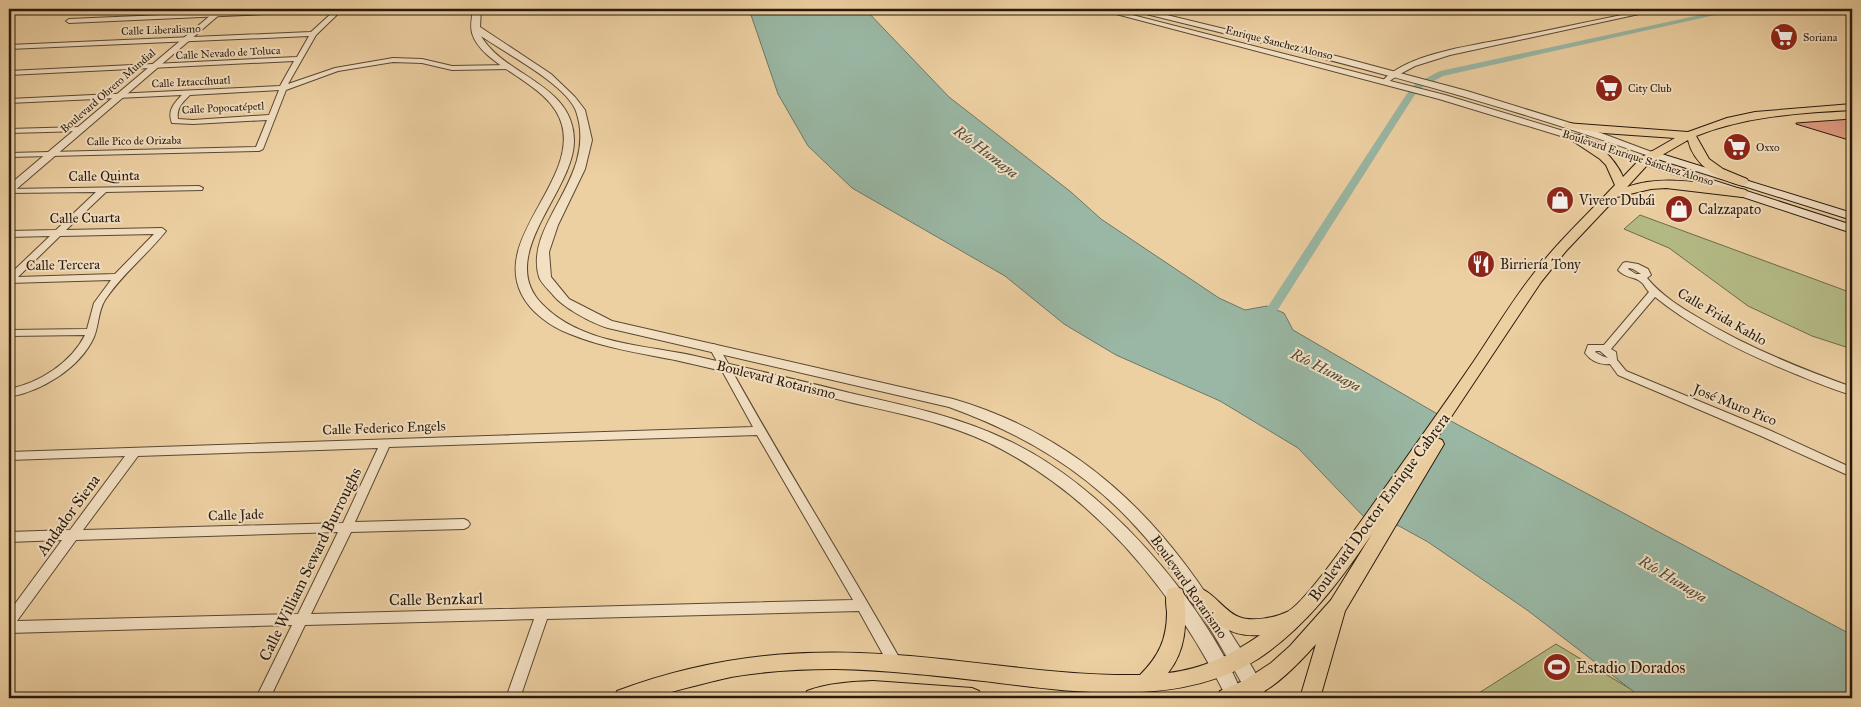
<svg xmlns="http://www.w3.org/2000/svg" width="1861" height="707" font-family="'IM FELL Great Primer',serif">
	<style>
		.green { fill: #b5bc87; stroke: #6e6b4a }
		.water { fill: #99b7a4; stroke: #6c7868 }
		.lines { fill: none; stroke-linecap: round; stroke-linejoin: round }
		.canal { fill: #99b7a4; fill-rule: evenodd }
		.building { fill: #e39c83; stroke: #281a0d }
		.minor-casing { stroke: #594832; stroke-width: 2 }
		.tertiary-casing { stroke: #594832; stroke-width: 2 }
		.secondary-casing { stroke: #281a0d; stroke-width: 2 }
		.primary-casing { stroke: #281a0d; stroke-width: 2 }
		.minor { fill: #f3e0c3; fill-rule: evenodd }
		.tertiary { fill: #f3e0c3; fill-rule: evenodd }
		.secondary { fill: #f3e0c3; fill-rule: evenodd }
		.primary { fill: #edd0a2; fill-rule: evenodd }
		.labels { text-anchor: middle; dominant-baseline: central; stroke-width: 4; stroke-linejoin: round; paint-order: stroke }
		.far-street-label { font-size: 11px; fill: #281a0d; stroke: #f3e0c3 }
		.far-poi-label { font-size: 11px; fill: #281a0d; stroke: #f3e0c3; text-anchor: start }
		.street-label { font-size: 14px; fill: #281a0d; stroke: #f3e0c3 }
		.poi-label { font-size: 14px; fill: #281a0d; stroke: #f3e0c3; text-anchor: start }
		.water-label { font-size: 15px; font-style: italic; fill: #4a493a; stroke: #f3e0c3 }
		.near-street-label { font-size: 16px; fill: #281a0d; stroke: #f3e0c3 }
		.near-poi-label { font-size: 16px; fill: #281a0d; stroke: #f3e0c3; text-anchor: start }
	</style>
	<rect width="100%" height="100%" fill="#edd0a2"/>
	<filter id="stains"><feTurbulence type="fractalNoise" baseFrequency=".004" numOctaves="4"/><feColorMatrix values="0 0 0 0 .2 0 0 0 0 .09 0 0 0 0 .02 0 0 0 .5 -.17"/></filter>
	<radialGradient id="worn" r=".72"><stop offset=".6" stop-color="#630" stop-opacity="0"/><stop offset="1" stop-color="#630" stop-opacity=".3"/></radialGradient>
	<g class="green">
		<path d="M1640,215L1852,293V349L1812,336L1748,306L1669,248L1624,229Z"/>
		<path d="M1556,644L1632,690L1658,698H1471Z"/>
	</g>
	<path class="water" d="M746,9H865L949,97L1071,192L1101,219L1219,298L1245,310L1267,306L1284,313L1293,330L1434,412L1852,635V698H1642L1527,610L1428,542L1399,526L1365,518L1298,448L1220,401L1116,355L1064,324L1005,276L852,188L808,146L778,94L750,12Z"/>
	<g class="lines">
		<path class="canal" d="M1728,9H1742L1443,76L1421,88L1414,96L1277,311H1269L1267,308L1406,95L1415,84L1440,71Z"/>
	</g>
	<path class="building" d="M1852,119V141L1796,124V123Z"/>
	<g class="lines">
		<g class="minor-casing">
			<g id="minor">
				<path d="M303,9H343L316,35L288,84L335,68L393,58L422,59L452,66L509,65L512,67L509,69L452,70L422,63L393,62L338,71L286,90L263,149L259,151L9,157V153L256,147L267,120L193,124L172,123C167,111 174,103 182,95L9,103V99L280,86L294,61L9,75V71L297,57L309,36L9,49V45L311,32L334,11L69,23L66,21L69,19ZM279,90L269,115L193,120L178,119C176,108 183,102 190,95Z"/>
				<path d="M1651,9H1662L1450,55L1415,66L1400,74L1388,82L1382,81C1411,51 1480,45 1520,36C1564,27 1607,18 1651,9Z"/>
				<path d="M81,127H84V131L9,133V129Z"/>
				<path d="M199,186L203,188L202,190L106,192L66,230L162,228L166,231C147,255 122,274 105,300C98,311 99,325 94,337C80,368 42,391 9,397V389C39,383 71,363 85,335L9,336V330L87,329L94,303L111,280L9,283V275L50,236L9,237V231L56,230L96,192L9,193V189ZM154,234L115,274L18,277L60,236Z"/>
				<path d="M1626,262L1638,264L1648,269L1651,275L1647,278C1661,295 1680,307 1699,318C1747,347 1799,368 1852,387V395C1834,390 1815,382 1798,375C1748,355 1697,331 1655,297L1611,349L1616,352L1617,360L1626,371L1769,430L1852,468V477L1761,436L1618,375L1610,364C1600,365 1591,361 1585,353L1588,345H1604L1649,292C1646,289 1644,284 1641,282C1635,276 1626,279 1618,270L1623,263ZM1629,268L1633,269L1641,274H1636L1628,269ZM1596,351H1600L1608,358L1602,356L1595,352Z"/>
				<path d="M714,344L719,347C776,453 841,554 900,659L902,663L900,667L895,669L890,667L859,611L547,619L520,698H506L534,619L305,625L270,698H256L292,625L9,633V612L62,540L9,542V532L70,530L125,456L9,460V452L753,427L709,347ZM757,435L853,600L311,614L351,532L464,529L468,527L470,524L468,521L464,519L355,522L389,447ZM378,448L343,523L83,530L138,456ZM338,532L298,614L17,621L76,540Z"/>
			</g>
		</g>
		<g class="tertiary-casing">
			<g id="tertiary">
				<path d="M218,9H226L13,192L9,193V185Z"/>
				<path d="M473,9H481L480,27L551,74L575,97L585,110L592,140L585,169L558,225L549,252L551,277L569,299L612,321L953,399C1080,436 1165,521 1230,632C1243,653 1259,675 1267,698H1250C1171,554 1109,465 949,407L608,328C591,323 564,308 553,295C549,290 541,283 539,277C523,223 599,178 576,111C566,84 505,53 481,36C505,77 575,84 574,142C573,192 495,256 542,304C580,344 645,345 695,356C747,368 798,380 850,393C903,405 957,416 1007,440C1103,484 1205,601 1244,698H1227C1176,596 1104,505 1003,450C956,424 901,414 849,402C791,388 733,373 675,360C640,353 604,348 570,334C551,327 530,312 521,293C494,237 577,181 562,125C551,82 482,68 472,33C470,25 472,17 473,9Z"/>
				<path d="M1097,9H1109L1445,95L1580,136L1649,161L1647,163H1641L1574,140L1439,99Z"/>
				<path d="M1142,9L1340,57L1467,91L1593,130L1657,154L1655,156H1649C1483,97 1313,55 1142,13Z"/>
			</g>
		</g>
		<g class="secondary-casing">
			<g id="secondary">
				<path d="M1652,151L1852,213V220L1648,156L1647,154Z"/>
				<path d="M1644,158L1852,225V233L1640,163L1639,161Z"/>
			</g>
		</g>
		<g class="primary-casing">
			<g id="primary">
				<path d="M1852,104V110C1799,113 1746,116 1696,136L1709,159L1723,169L1747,179L1749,182L1743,186C1719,180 1694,166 1688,140L1650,162L1627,187C1665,174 1704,184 1742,189L1746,190L1748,193L1746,196L1742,197L1666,188L1651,189L1617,197L1566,251L1541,282L1437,438L1442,440L1444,444L1345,611L1320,698H1300L1316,644C1302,660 1269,695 1248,698C1239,700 1226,699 1217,698L1220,691L1245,680L1271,663L1290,646L1331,600L1372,534C1340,581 1306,627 1258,659C1180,707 1079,693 992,682C939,676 887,670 835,669C800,669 765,671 731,677C712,681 694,686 675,691C667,693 659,697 651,698C639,700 626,698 614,698L617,691C726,650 826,646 941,659C1007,666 1074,676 1140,675C1159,656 1167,639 1167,612C1166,604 1165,597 1168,589L1175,587L1182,589L1184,595C1187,624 1186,650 1168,673C1203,669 1231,655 1260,635C1229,638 1210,620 1189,600L1187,594L1189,588C1208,582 1222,611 1239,617C1251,622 1275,618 1287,612C1302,605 1343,548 1354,531C1394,475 1435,418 1474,361C1493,333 1510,304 1531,277C1556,243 1587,215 1615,185L1606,165L1600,159L1570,139L1568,137L1570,135C1589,130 1617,161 1623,177L1642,157L1675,138L1603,133L1565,127L1563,125L1565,123L1688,132L1727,118L1755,112Z"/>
				<path d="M873,681L972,688L979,691L982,698H804L807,691C828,683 851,682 873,681Z"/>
			</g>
		</g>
		<use href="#minor" class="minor"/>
		<use href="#tertiary" class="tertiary"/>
		<use href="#secondary" class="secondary"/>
		<use href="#primary" class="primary"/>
	</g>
	<defs>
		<g id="supermarket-disc" transform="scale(1.4375)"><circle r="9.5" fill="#8f2418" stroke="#f3e0c3"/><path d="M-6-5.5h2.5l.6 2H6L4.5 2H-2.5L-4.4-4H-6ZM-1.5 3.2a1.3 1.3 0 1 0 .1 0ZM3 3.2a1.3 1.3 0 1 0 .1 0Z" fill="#fff"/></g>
		<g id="shop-disc" transform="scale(1.4375)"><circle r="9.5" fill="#8f2418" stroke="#f3e0c3"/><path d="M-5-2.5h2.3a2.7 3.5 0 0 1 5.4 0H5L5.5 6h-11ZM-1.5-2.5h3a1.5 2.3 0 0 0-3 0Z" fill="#fff"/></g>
		<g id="restaurant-disc" transform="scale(1.4375)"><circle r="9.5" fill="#8f2418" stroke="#f3e0c3"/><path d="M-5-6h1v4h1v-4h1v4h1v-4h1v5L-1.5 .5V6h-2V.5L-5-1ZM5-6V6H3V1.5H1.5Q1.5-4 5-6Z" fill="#fff"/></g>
		<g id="stadium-disc" transform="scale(1.4375)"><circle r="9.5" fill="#8f2418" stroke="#f3e0c3"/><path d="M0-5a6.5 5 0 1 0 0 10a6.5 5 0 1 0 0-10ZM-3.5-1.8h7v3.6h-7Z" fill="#fff"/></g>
	</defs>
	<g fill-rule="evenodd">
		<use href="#supermarket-disc" x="1784" y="37"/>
		<use href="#supermarket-disc" x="1609" y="88"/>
		<use href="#supermarket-disc" x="1737" y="147"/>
		<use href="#shop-disc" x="1560" y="200"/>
		<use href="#shop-disc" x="1679" y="209"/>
		<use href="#restaurant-disc" x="1481" y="264"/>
		<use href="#stadium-disc" x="1557" y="667"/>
	</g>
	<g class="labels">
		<g class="far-street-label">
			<text transform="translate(161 30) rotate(-2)">Calle Liberalismo</text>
			<text transform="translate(1279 43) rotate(14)">Enrique Sanchez Alonso</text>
			<text transform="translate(228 53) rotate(-3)">Calle Nevado de Toluca</text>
			<text transform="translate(191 82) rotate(-3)">Calle Iztaccíhuatl</text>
			<text transform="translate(108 91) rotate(-41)">Boulevard Obrero Mundial</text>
			<text transform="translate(223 108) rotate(-3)">Calle Popocatépetl</text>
			<text transform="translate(134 141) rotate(-1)">Calle Pico de Orizaba</text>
			<text transform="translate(1638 158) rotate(18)">Boulevard Enrique Sánchez Alonso</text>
		</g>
		<g class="far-poi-label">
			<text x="1803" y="37">Soriana</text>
			<text x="1628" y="88">City Club</text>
			<text x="1756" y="147">Oxxo</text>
		</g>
		<g class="street-label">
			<text transform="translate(104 176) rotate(-1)">Calle Quinta</text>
			<text transform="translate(85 218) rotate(-1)">Calle Cuarta</text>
			<text transform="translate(63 265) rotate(-1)">Calle Tercera</text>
			<text transform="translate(1722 317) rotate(30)">Calle Frida Kahlo</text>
			<text transform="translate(776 380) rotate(14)">Boulevard Rotarismo</text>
			<text transform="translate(1735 405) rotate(22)">José Muro Pico</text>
			<text transform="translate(384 428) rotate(-2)">Calle Federico Engels</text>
			<text transform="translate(236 515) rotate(-2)">Calle Jade</text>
			<text transform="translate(1189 587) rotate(55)">Boulevard Rotarismo</text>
		</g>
		<g class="poi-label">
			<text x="1579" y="200">Vivero Dubái</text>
			<text x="1698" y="209">Calzzapato</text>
			<text x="1500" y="264">Birriería Tony</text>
		</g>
		<g class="water-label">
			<text transform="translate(986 152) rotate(37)">Río Humaya</text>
			<text transform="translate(1326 370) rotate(27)">Río Humaya</text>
			<text transform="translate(1673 579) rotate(31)">Río Humaya</text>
		</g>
		<g class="near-street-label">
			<text transform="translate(1379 507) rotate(-54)">Boulevard Doctor Enrique Cabrera</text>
			<text transform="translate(68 515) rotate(-54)">Andador Siena</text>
			<text transform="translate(310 564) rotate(-64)">Calle William Seward Burroughs</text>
			<text transform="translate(436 599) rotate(-1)">Calle Benzkarl</text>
		</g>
		<g class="near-poi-label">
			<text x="1576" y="667">Estadio Dorados</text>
		</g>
	</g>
	<rect width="1861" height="707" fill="none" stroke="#edd0a2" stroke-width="30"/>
	<rect x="10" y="10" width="1841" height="687" fill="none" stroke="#281a0d" stroke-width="2.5"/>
	<rect x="15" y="15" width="1831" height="677" fill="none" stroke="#281a0d"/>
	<rect width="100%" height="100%" filter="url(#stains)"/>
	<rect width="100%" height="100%" fill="url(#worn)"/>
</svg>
